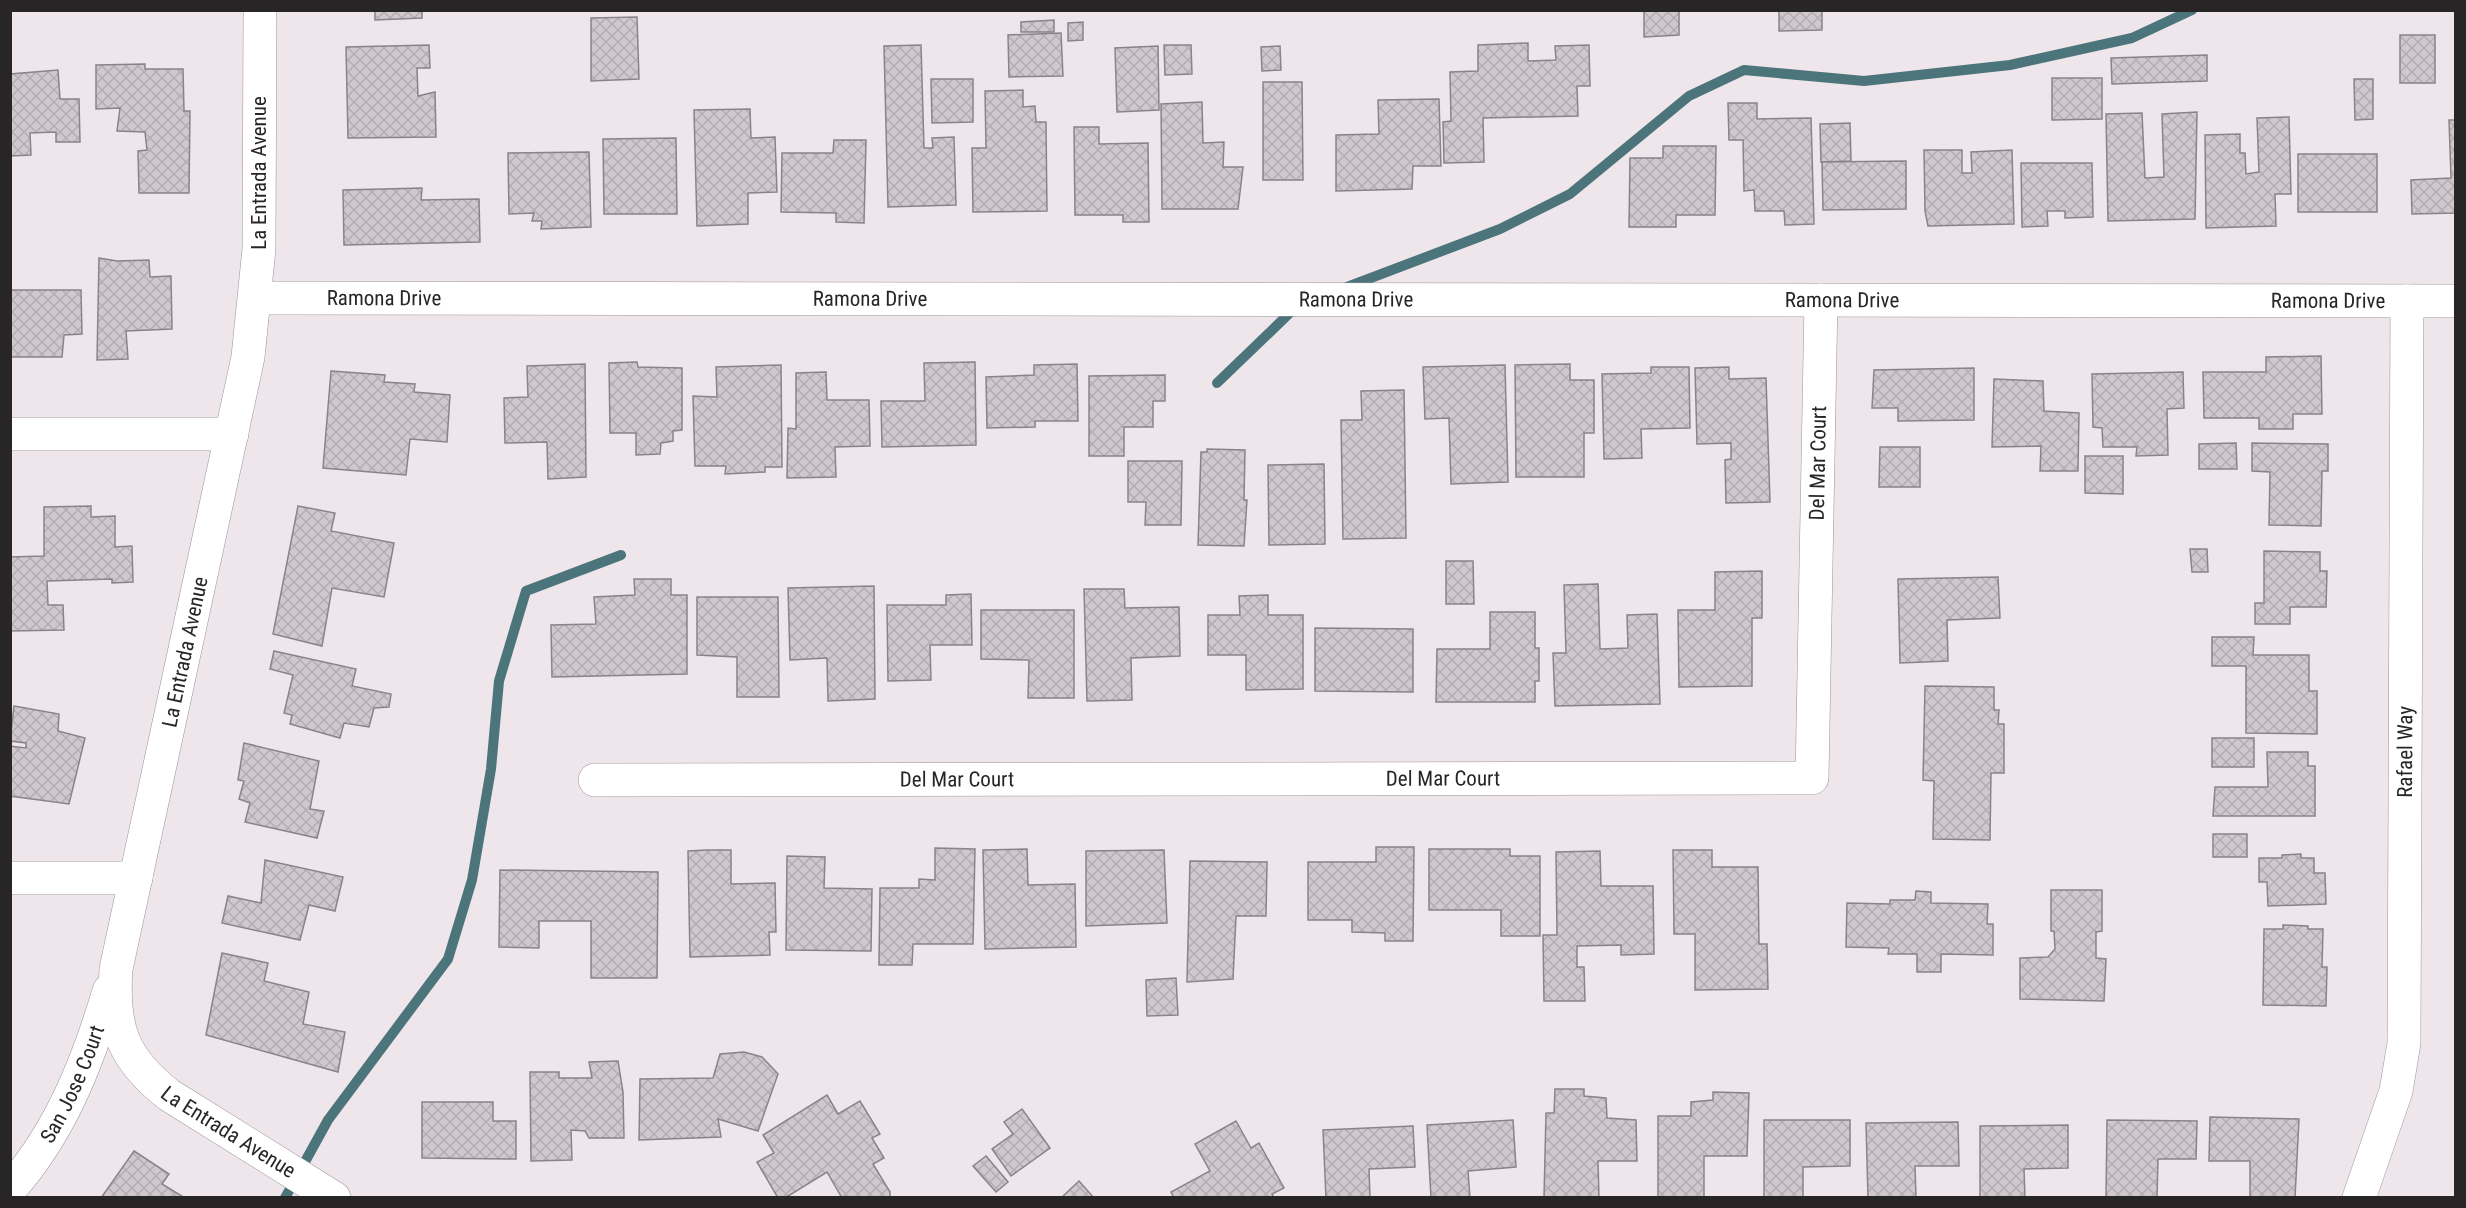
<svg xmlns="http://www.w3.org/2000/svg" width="2466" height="1208" font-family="'Roboto Condensed',sans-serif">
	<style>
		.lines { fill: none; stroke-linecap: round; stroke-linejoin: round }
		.stream { stroke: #4c747b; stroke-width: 10 }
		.building { fill: url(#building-cross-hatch); stroke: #8a8387; stroke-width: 1.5 }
		.minor-casing { stroke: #9a9297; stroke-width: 34 }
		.minor { stroke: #fff; stroke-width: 33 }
		.labels { text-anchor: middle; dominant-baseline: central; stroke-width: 4.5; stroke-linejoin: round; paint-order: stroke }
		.street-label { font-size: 21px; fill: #282527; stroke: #fff }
	</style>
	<defs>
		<pattern id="building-cross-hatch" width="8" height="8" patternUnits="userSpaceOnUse" patternTransform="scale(1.5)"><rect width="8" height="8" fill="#d0c8cd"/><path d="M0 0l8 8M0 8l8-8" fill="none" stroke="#b3acb0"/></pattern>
	</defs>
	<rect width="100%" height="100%" fill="#eee6eb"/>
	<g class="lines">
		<g class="stream">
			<path d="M1347,287L1500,229L1570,194L1689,96L1744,70L1864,81L2010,65L2132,38L2192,10"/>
			<path d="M1217,383L1296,307"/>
			<path d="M285,1198L328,1120L448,959L472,880L491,769L499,681L526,591L621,555"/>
		</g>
	</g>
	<g class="building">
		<path d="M375,10H422V18L375,20Z"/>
		<path d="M1644,10H1679V35L1644,37Z"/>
		<path d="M1779,10H1822V30L1779,31Z"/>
		<path d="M637,17L639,79L591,81V18Z"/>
		<path d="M1054,20V32H1021V22Z"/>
		<path d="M1083,22V40L1068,41V23Z"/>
		<path d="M1061,33L1063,76L1009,77L1008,35Z"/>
		<rect x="2400" y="35" width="35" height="48"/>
		<path d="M1528,43V61L1556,60L1555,46L1589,45L1590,86H1577L1578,116L1483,118L1484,162L1444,163L1443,122L1451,121L1450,72L1478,71V45Z"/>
		<path d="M429,45L430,68H417L418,96L435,92L436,137L348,138L346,47Z"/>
		<path d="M921,45L924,148H933L932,138L954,137L956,205L888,207L884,46Z"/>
		<path d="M1164,45H1191L1192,74L1165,75Z"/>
		<path d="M1158,46L1159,110L1117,112L1115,48Z"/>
		<path d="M1280,46L1281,70L1262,71L1261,47Z"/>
		<path d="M2207,55V81L2112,84L2111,58Z"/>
		<path d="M145,64V69H183L184,111H190L189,193H139L138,151L147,150L145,132L117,131L120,108L96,109V65Z"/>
		<path d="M58,70L60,99H79L80,142H56V132L30,133L31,155L10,156V74Z"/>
		<path d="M2052,78H2102V119L2052,120Z"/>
		<path d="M931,79H973V122L932,123Z"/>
		<path d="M2354,79H2373V119L2355,120Z"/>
		<path d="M1263,82H1302L1303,180H1263Z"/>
		<path d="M1023,90V107L1035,106L1036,122H1046L1047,211L973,212L972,148H986L985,91Z"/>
		<path d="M1439,99L1441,166H1413L1412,189L1336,191V135L1379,134L1378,100Z"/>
		<path d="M1202,102L1203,143L1224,142L1223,167H1243L1238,209H1162L1161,104Z"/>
		<path d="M1728,103H1757V119L1811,118L1814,224L1785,225L1784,211H1755L1754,190L1744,191L1743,140H1729Z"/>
		<path d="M750,109L751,138L775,137L777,192L748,193V224L697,226L694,110Z"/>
		<path d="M2197,112L2195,219L2108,221L2106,114L2142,113L2145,178L2164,177L2162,114Z"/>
		<path d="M2289,117L2291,194H2275L2276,226L2206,228L2205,135L2240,134V153H2245L2246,174L2259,172L2257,118Z"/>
		<path d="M2449,120H2456V213L2412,214L2411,180L2451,178Z"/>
		<path d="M1850,123L1851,161L1821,162L1820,124Z"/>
		<path d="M1074,127H1099V144L1148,143L1149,222H1123V215H1075Z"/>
		<path d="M676,138L677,214H604L603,139Z"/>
		<path d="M834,140H866L864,223L836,222V213L781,212L782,153H833Z"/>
		<path d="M1663,146H1716L1715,215H1676V227H1629L1630,158H1663Z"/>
		<path d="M1924,150H1962V173H1972L1971,152L2012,150L2014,224L1928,226L1925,211Z"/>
		<path d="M589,152L591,227L541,229L542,221H532L534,213L509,214L508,153Z"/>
		<rect x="2298" y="154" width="79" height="58"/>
		<path d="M1906,161V209L1823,210L1822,162Z"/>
		<path d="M2021,163H2092L2093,217L2065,218V211H2047L2048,226L2022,227Z"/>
		<path d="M422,188L421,200L479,199L480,242L344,245L343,190Z"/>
		<path d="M99,258L117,261L149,260L150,277L171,276L172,329L126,331L128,359L97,360Z"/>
		<path d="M10,290H81L82,334L64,335L62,357H10Z"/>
		<path d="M2321,356L2322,414H2293V429H2259V418H2204L2203,372H2266V357Z"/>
		<path d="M637,362L638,367L682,368V430L673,431V441L661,443L660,454L636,455V433H610L609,363Z"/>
		<path d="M975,362L976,445L882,447L881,401H925L924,363Z"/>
		<path d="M585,364L586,477L548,479L547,442L505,443L504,398L528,397L527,366Z"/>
		<path d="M1077,364L1078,421H1035V427L987,428L986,377L1034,375V365Z"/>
		<path d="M1570,364V380H1594V433H1584V477H1516L1515,365Z"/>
		<path d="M781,365L782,467H765V472L725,474L726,466H695L693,396L717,397L716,367Z"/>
		<path d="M1505,365L1508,482L1451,484L1449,418L1425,419L1423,367Z"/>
		<path d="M1651,367H1689L1690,428L1641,429L1642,458L1604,459L1602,374L1651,373Z"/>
		<path d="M1729,367V379L1766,378L1770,502L1726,503L1725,460L1731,459V443L1697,444L1695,368Z"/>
		<path d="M1974,368V420L1898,421V408H1872L1874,370Z"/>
		<path d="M331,371L385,375L384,382L415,384L414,392L450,395L447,442L410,439L406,475L323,468Z"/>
		<path d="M826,372L827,400H869L870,446L835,447L836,477L787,478L788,428L796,429V373Z"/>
		<path d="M2183,372L2184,408L2167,409L2168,455L2136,456L2137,447H2103L2102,428L2093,427L2092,374Z"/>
		<path d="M1165,375V401H1153V427H1124V456H1089V376Z"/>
		<path d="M1994,379L2043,381L2044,411L2079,413L2078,471H2040L2041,446L1992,447Z"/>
		<path d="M1404,390L1406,538L1343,539L1341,420H1362L1361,391Z"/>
		<path d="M2236,443L2237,469H2199V444Z"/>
		<path d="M2252,443L2328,444V471H2322L2321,526L2269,525L2270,472L2252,471Z"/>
		<path d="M1880,447H1920V487H1879Z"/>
		<path d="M1207,449L1245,450L1244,500H1247L1244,546L1198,545L1201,452H1207Z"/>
		<path d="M2085,456H2123V494L2085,493Z"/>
		<path d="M1128,461H1182L1181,525H1145L1146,502H1128Z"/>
		<path d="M1324,464L1325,544L1269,545L1268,465Z"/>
		<path d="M91,506V517L115,516V547L132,546L133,582L112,583V579L47,581L48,605H63L64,630L10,631V557L44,556V507Z"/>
		<path d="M298,506L335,513L331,531L394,543L384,597L332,588L322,646L273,634Z"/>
		<path d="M2190,549H2207L2208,572H2192Z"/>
		<path d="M2264,551L2320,552V571H2327L2326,607H2290V624H2255V603H2264Z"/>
		<path d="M1446,561H1473L1474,604H1446Z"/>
		<path d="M1762,571V618H1752V686L1679,687L1678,610H1715V572Z"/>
		<path d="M1998,577L2000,618L1947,620L1948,661L1900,663L1898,579Z"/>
		<path d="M634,579H671V595H687V674L552,677L551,625L596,624L594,597L635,595Z"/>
		<path d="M1598,584L1600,649L1628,648L1627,615L1657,614L1660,704L1555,706L1553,653H1566L1564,585Z"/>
		<path d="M874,586L875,699L828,701L827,658L790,660L788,588Z"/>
		<path d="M1084,589H1124L1125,608L1179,607L1180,656L1131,658L1132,700L1087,701Z"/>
		<path d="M971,594L972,645H930L931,680L888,681L887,605H946V595Z"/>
		<path d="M1268,595V615H1303V689L1246,690V655H1208V615H1240L1239,596Z"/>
		<path d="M697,597H778L779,697H737V657L697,655Z"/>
		<path d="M981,610H1074V698H1028L1029,660L981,659Z"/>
		<path d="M1490,612H1535V648H1539V681H1535V702H1436L1437,649H1490Z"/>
		<path d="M1315,628L1413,629V692L1315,691Z"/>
		<path d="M2212,637H2254L2253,655H2309V691H2317V734L2246,733V666H2212Z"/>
		<path d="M274,651L356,669L352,686L391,694L389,707L374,708L369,727L344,723L340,738L290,724L292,715L284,713L293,675L270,669Z"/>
		<path d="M1925,686L1994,687V710H1999L1998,724H2004V773H1991L1990,840L1933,839L1934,781L1923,780Z"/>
		<path d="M14,706L59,714L58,731L85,738L69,804L10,796V746L26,748V743L10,741Z"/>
		<rect x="2212" y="738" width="42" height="29"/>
		<path d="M244,743L319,761L310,809L324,811L317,838L245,822L250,803L239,799L244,781L238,780Z"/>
		<path d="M2267,752H2308V766H2315V816H2213L2215,787H2268Z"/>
		<rect x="2213" y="834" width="34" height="23"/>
		<path d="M1376,847H1414L1413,941H1385V933L1352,932V920H1308V862H1376Z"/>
		<path d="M935,848L975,849L973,944H913L912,965H879L880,888H919V879L935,880Z"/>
		<path d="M1027,849L1028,885L1075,884L1076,947L985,949L983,850Z"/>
		<path d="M1429,849H1510V856H1540V936H1501V910H1429Z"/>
		<path d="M707,850H731V884L775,883L776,932H769L770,955L690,957L688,851Z"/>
		<path d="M1164,850L1167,923L1086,926V851Z"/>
		<path d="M1673,850H1712V867H1758L1759,944H1767L1768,989L1695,990V934H1674Z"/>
		<path d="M1600,851L1601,886H1653L1654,954L1621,955V945L1577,946V967H1584L1585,1001H1544L1543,935H1557L1556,852Z"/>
		<path d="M2301,854V858H2314V873H2325L2326,904L2268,906L2267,882H2259V858H2282V855Z"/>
		<path d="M787,856L825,857L824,888L872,889L871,951L786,950Z"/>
		<path d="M265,860L343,877L335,911L309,905L300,940L222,923L228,896L261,903Z"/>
		<path d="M1190,861L1267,862L1266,916H1236L1233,979L1187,982Z"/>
		<path d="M500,870L658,872L657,978H591V921H539V948L499,947Z"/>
		<path d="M2051,890H2102V931L2096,932V958L2106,959L2104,1001L2020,999V958L2048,957L2055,949L2054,931H2051Z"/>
		<path d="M1916,891L1931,892V903L1988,904L1987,924H1993V955L1941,954V972H1917V954H1888L1889,948L1846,947L1847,903L1890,904V900H1915Z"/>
		<path d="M2283,925L2308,926V929H2323L2322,967H2327L2326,1006L2263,1005L2264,929H2283Z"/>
		<path d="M222,953L268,963L264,981L309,992L303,1024L345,1032L338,1072L206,1035Z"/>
		<path d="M1176,978L1178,1015L1147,1016L1146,980Z"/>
		<path d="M744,1052L762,1057L778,1074L758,1131L718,1119L721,1137L639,1140L640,1079L713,1078L720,1054Z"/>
		<path d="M618,1061L623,1092L624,1138H589L585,1131L571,1130L572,1160L531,1161L530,1072H559V1078H592L589,1062Z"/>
		<path d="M1555,1089H1584V1096L1606,1098L1607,1118L1636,1120L1637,1161H1598L1599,1198H1544L1546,1113H1554Z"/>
		<path d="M1713,1092L1749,1093L1747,1156H1704V1198H1658V1116H1691V1102L1713,1100Z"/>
		<path d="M827,1095L838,1114L860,1101L880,1134L872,1138L884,1158L873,1164L890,1192V1198H842L827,1172L785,1198H778L757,1162L774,1153L763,1135Z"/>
		<path d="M422,1102H493V1121H516V1159L422,1158Z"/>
		<path d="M1022,1109L1050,1148L1011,1176L992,1149L1013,1134L1004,1122Z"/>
		<path d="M2210,1117L2299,1119L2295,1198H2250V1161H2209Z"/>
		<path d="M1513,1120L1516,1167L1468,1171L1470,1198H1431L1427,1125Z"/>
		<path d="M1764,1120H1850V1166L1803,1167V1198H1764Z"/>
		<path d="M2107,1120L2197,1121L2196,1159H2158L2157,1198H2106Z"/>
		<path d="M1236,1121L1251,1148L1259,1143L1284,1188L1272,1194L1274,1198H1174L1171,1192L1210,1171L1195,1144Z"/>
		<path d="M1958,1122L1959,1166H1915L1916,1198H1868L1866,1123Z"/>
		<path d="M2068,1125V1168L2024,1169L2025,1198H1980V1126Z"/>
		<path d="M1413,1126L1415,1167L1369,1169L1370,1198H1326L1323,1130Z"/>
		<path d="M134,1151L169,1174L162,1184L185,1198H101Z"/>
		<path d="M986,1156L1008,1182L996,1192L973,1166Z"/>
		<path d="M1079,1181L1094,1198H1061Z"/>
	</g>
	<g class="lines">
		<g class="minor-casing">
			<g id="minor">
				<path id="s1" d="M260,10L259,249L248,357L116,969C112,1028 122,1058 169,1095L334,1198"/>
				<path id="s2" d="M256,298L2456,301"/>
				<path d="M10,434H232"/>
				<path id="s3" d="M595,780L1812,778L1821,300"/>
				<path d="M10,878H136"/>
				<path id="s4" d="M10,1189C60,1133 88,1062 109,991"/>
				<path id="s5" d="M2359,1198L2396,1091L2404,1043L2407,301"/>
			</g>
		</g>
		<use href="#minor" class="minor"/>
	</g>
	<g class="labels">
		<g class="street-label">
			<text transform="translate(259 173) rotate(-90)">La Entrada Avenue</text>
			<text stroke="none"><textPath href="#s2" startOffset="128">Ramona Drive</textPath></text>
			<text stroke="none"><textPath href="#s2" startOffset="614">Ramona Drive</textPath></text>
			<text stroke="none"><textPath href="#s2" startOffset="1100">Ramona Drive</textPath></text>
			<text stroke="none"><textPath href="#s2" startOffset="1586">Ramona Drive</textPath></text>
			<text stroke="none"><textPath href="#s2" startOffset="2072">Ramona Drive</textPath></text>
			<text stroke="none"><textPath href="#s3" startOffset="1532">Del Mar Court</textPath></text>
			<text transform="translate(185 652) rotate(-78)">La Entrada Avenue</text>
			<text stroke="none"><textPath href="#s5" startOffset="453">Rafael Way</textPath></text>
			<text stroke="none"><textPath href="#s3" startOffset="848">Del Mar Court</textPath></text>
			<text stroke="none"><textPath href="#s3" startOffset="362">Del Mar Court</textPath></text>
			<text stroke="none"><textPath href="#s4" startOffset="123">San Jose Court</textPath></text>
			<text stroke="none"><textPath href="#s1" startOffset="1188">La Entrada Avenue</textPath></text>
		</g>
	</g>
	<rect width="2466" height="1208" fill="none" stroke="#282527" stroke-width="24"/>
</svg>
